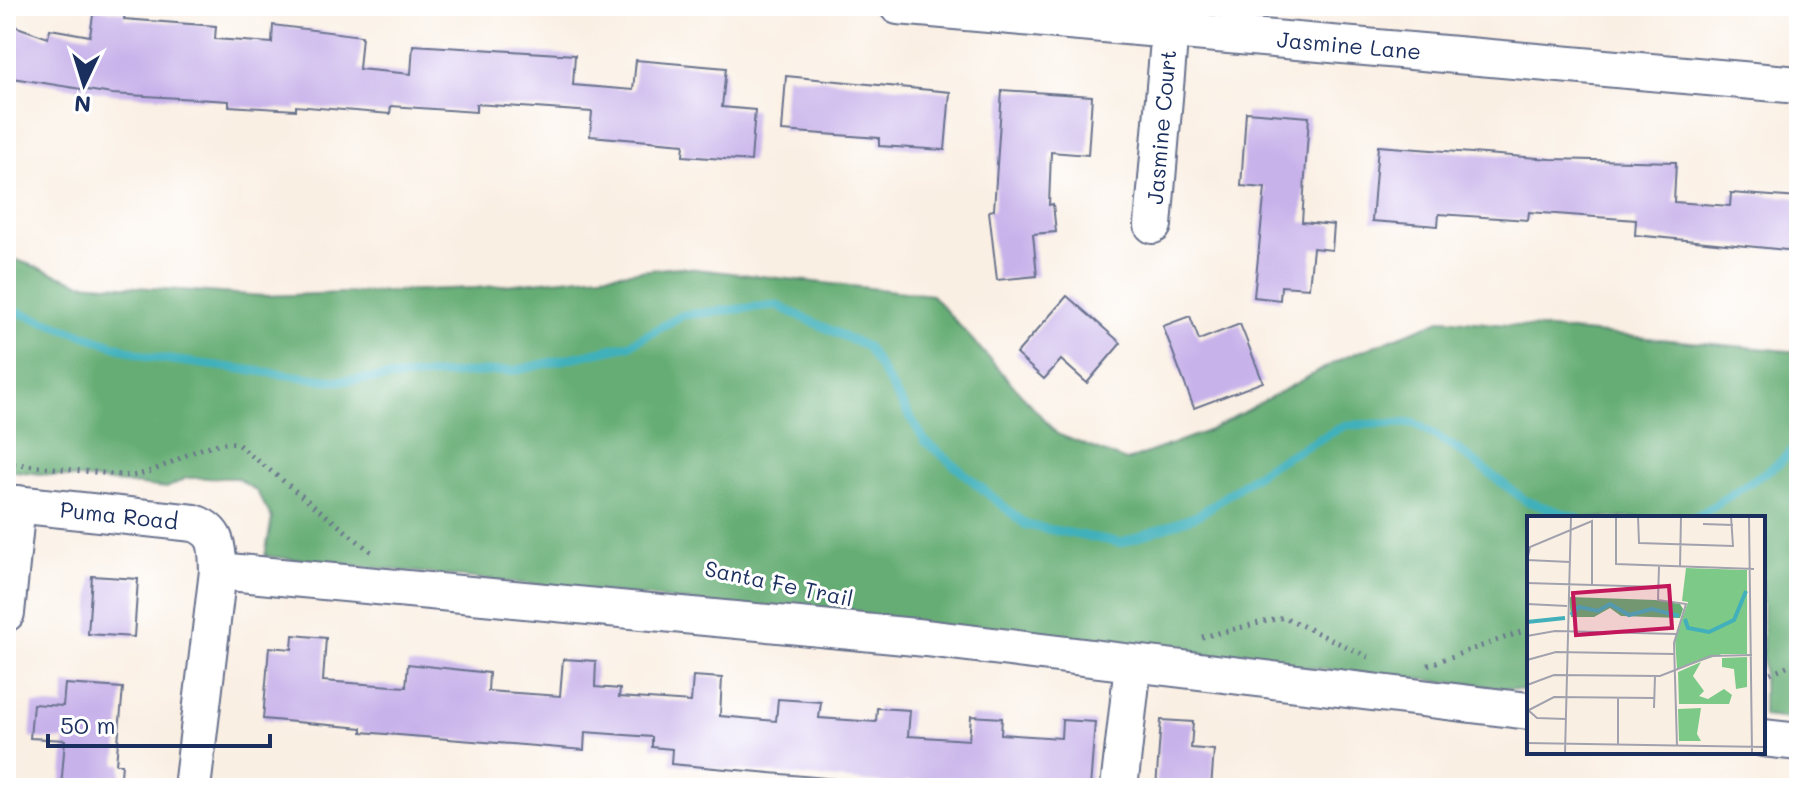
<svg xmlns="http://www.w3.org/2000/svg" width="1805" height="794" font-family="Mali,sans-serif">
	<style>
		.forest { fill: #66ad74; stroke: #406e69; stroke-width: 2 }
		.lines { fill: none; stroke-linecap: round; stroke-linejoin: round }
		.stream { stroke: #41b0bb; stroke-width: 9 }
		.building { fill: #c8b2ea }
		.minor-casing { stroke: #69728d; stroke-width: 40 }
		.path { stroke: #69728d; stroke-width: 5; stroke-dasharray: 2 6; stroke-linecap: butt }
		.minor { stroke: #fff; stroke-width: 36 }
		.labels { text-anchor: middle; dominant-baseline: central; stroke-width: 6; stroke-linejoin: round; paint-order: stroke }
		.street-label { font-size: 22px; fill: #1b2f5e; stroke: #fff }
		.inset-river { fill: none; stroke: #41b0bb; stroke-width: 4 }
		.inset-road { fill: none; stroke: #a1a2ae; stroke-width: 2 }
		.view { fill: #c2185b; fill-opacity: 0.15; stroke: #c2185b; stroke-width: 4 }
		.inset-edge { fill: none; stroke: #1b2f5e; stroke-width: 4 }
	</style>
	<rect width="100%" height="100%" fill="#fff"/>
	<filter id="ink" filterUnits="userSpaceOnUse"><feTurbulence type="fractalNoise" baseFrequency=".0125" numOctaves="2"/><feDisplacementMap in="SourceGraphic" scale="16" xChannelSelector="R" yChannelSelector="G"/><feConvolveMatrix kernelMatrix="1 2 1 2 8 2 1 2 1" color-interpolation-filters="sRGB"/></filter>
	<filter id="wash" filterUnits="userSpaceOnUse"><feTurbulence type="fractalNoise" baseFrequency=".006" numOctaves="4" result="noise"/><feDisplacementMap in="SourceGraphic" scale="32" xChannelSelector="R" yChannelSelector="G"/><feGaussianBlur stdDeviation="1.8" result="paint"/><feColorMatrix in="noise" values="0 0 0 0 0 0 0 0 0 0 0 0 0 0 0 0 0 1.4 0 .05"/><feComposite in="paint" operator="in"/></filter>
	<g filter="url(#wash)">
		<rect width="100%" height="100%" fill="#faefe3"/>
		<path class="forest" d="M6,256L80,283L264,296L476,288L678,267L932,295L1057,434L1126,461L1210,430L1343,358L1443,319L1799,352V720L1763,716V518H1529V691L265,556L272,518L257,492L237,478H186L167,488L6,470Z"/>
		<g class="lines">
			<g class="stream">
				<path d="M6,308L147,357L335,381L517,370L629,345L683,315L776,305L867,347L925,441L1026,525L1122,543L1199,515L1267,467L1346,425L1414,423L1456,448L1526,501L1577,518"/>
				<path d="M1695,518L1778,464L1799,444"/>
			</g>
		</g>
		<g id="blocks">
			<g class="building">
				<path d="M94,8L125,13L124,19L216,26L215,39L272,43L273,25L362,36L359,69L411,74L413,45L575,55L573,85L633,90L636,60L726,68L722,107L755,110L751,161L683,156L684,144L590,136L592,112L476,104V112L391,106L390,114L296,106V110L229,106V101L112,94L6,77V23L48,38L50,29L90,36Z"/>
				<path d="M786,76L950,92L945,150L879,146V138L782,131Z"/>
				<path d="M1002,90L1092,96L1088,155L1051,152L1049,205L1053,204L1056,232L1033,234L1037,276L997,280L989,211L994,210Z"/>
				<path d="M1246,112L1309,117L1302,222L1334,225L1332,250L1313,248L1309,288L1281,286L1280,300L1254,297L1265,188L1241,186Z"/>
				<path d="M1378,146L1551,159L1676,162L1674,202L1730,206L1731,193L1799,198L1796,251L1635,235L1636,220L1529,212L1528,220L1439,214L1438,226L1372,221Z"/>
				<path d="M1067,296L1121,343L1087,383L1061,360L1044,379L1016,354Z"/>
				<path d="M1190,316L1199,340L1240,324L1263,382L1194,408L1163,326Z"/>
				<path d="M92,576L138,579L134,637L88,634Z"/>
				<path d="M293,635L326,638L323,681L406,687L408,664L489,673L488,691L560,696L563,659L596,661L595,687L620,689L619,697L691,702L693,676L722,678L720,716L776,721L778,699L821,702L819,718L876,722L877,708L910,710L908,736L969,740L971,716L1002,718L1001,734L1061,738L1062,720L1095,722L1090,788H1005L905,781L904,785L671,764L672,749L652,747V737L585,732L584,750L362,732V728L263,719L269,647L292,649Z"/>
				<path d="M65,684L123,688L116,764H122L120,788H61L65,740L30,738L33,704L63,706Z"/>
				<path d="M1161,720L1193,722L1191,748L1214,750L1211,788H1156Z"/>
			</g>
		</g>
	</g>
	<g filter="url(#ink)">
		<use href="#blocks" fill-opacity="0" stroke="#69728d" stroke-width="2"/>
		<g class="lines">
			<g class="minor-casing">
				<g id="minor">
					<path d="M898,6L1799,85"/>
					<path d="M1153,225L1170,29"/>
					<path d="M6,503L194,523C219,532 217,548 218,571L192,788"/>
					<path d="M218,571L926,638L1529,711"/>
					<path d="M6,613L17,504"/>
					<path d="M1763,738L1799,742"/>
					<path d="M1119,788L1133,665"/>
				</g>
			</g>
			<g class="path">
				<path d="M6,463L131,476C168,471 199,440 236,443L374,554"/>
				<path d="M1202,637L1284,617L1368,657"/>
				<path d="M1428,665L1521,632L1529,634"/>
				<path d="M1763,676L1799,661"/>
			</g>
			<use href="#minor" class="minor"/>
		</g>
	</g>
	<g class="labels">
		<g class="street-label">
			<text transform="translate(1349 45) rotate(5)">Jasmine Lane</text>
			<text transform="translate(1161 127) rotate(-85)">Jasmine Court</text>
			<text transform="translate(119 515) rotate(6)">Puma Road</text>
			<text transform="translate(779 583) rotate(12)">Santa Fe Trail</text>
		</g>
	</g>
	<g transform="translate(1527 516)">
		<rect width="238" height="238" fill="#faefe3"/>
		<path d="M159,52L220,54V138H195L150,153L148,123L161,86L155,85ZM220,141V171L209,173L207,153L195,151V142ZM174,146L166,160L177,175L172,180L181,183L197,173L205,179L202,188H152L151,156ZM174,192L170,218L174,225H152L151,193Z" fill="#7dc987"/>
		<path d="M42,81L129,84L153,88L156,93L153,102L94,100L83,92L67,101H44Z" fill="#66ad74"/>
		<path class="inset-river" d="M44,99L52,91L71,95L83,88L102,99L125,93L152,100M158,103L161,112L182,116L207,104L219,75M0,106L38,102"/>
		<path class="inset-road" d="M89,0V48L227,53M111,0L112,27L206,30L204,0M222,0L225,238M176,8L206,9M0,44L3,31L65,5V69M0,44L43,46M132,50L131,84L159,88L147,127L150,230M153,51L154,0M0,67L132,71M0,88L40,90M0,120L28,115L149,118M0,144L29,136L147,138M0,169L27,159L133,160L184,140L225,139M127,192L128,160M1,194L10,202L39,203M0,195L27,181L128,182M0,227L238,231M91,229V181M38,238L44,0"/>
		<path class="view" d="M142,70L145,112L49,119L46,77Z"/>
		<rect width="238" height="238" class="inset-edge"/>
	</g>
	<rect width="1805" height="794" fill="none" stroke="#fff" stroke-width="32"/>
	<g transform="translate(84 84) rotate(184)" stroke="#ffffff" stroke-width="6" paint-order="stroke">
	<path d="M0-6L14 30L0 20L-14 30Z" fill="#1b2f5e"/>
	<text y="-12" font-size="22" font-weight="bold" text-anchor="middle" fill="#1b2f5e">N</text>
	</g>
	<path d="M48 734v12h222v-12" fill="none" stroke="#1b2f5e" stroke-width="4"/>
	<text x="60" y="734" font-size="24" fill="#1b2f5e" stroke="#ffffff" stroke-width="6" paint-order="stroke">50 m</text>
</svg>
